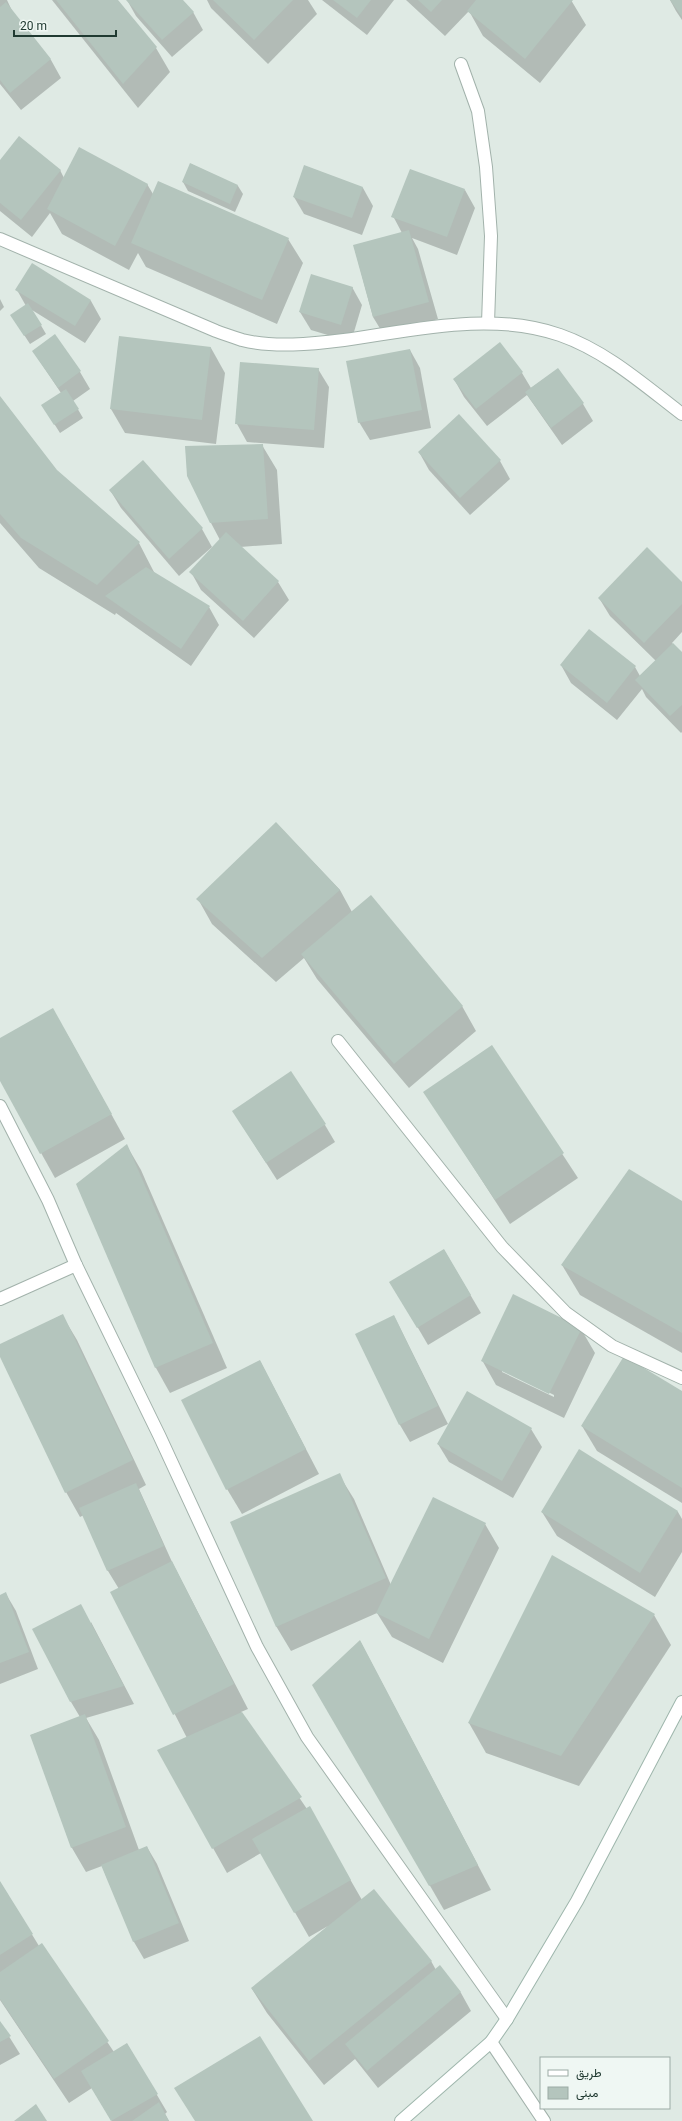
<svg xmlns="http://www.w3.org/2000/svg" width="682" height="2121" font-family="Roboto,Vazirmatn,sans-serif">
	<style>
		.shadow { fill: #0003; fill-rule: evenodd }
		.building { fill: #b4c5bd }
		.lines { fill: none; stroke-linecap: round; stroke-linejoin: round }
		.street-casing { stroke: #a2b2ab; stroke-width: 14 }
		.secondary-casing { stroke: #9eb6ac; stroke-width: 14 }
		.street { stroke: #fff; stroke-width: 12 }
		.secondary { stroke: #fff; stroke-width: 12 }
	</style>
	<rect width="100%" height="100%" fill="#dfeae4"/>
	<g class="shadow">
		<path d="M0,0H7L14,15L51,60L61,78L21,110L0,84Z"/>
		<path d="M52,0H117L156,48L170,72L138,108Z"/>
		<path d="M127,0H182L193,12L203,30L172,57L136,16Z"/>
		<path d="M207,0H308L317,14L268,64L211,8Z"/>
		<path d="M322,0H394L367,35Z"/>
		<path d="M406,0H571L586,25L540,83L483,36L469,11L445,36Z"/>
		<path d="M670,0H682V20L676,11Z"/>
		<path d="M0,162L60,170L64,178L147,184L153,194L288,239L303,263L277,324L146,267L138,253L129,270L62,234L50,213L32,237L0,211Z"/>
		<path d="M191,164L238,186L243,194L235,212L188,191L183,182Z"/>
		<path d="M305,166L363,188L373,206L362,235L304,214L294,197Z"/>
		<path d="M465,190L475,208L457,255L412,238L418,249L438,319L384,335L373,317L354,246L402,233L393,216Z"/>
		<path d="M32,265L91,301L101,319L85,343L32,310L46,334L30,344L17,324L26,306L17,290Z"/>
		<path d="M352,287L362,305L351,342L311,330L300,312Z"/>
		<path d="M0,299L4,307L0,311Z"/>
		<path d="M120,337L211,348L225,373L216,444L125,433L111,409Z"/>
		<path d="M499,344L522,373L531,388L558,369L583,404L593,421L562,445L527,395L487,426L464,397L454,379Z"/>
		<path d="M410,350L420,368L431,428L370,440L359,422Z"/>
		<path d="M33,351L80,372L90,389L73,401L83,418L60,433L48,414L61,393Z"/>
		<path d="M318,369L329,387L324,448L247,442L237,424Z"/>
		<path d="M0,398L56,471L139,543L155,574L209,607L219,625L191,666L116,613L115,615L39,568L0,523Z"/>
		<path d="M262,445L277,470L282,544L240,547L278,582L289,600L254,638L201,590L191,572L220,540L211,523Z"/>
		<path d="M419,452L500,461L510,479L470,515L429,470Z"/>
		<path d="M110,490L202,529L212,547L179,576L121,508Z"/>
		<path d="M682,583V632L672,643L682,653V732L681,733L646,697L642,689L617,720L571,683L561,665L635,667L640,676L656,661L610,616L599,598Z"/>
		<path d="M276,823L340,890L352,912L462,1006L476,1031L409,1088L317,979L304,958L276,982L212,924L198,899Z"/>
		<path d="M67,1034L125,1139L55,1178L0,1079V1039Z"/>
		<path d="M492,1047L578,1178L510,1224L425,1092Z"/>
		<path d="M233,1111L325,1125L335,1142L277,1180Z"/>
		<path d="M127,1146L141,1170L227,1368L170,1393L156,1368L77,1184Z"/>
		<path d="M682,1203V1353L580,1295L562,1265Z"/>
		<path d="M444,1250L481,1313L428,1345L391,1282Z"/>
		<path d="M62,1315L77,1340L146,1485L139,1489L173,1564L248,1709L241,1712L307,1809L309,1808L362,1900L431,1961L436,1970L440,1967L461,1993L471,2011L378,2088L355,2059L324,2085L267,2013L252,1989L328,1926L309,1937L261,1853L227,1873L213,1848L187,1738L112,1592L119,1589L108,1571L84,1515L80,1517L66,1492L0,1355V1346Z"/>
		<path d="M394,1316L448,1424L410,1442L400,1425Z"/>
		<path d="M581,1329L595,1353L564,1418L496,1385L482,1360ZM502,1369L554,1395V1397L502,1372Z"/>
		<path d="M260,1361L319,1474L242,1514L227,1489Z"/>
		<path d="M682,1392V1503L597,1451L582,1426Z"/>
		<path d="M467,1393L531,1429L542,1447L513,1498L449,1462L438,1444Z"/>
		<path d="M580,1451L678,1512L682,1519V1552L655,1597L557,1536L542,1512Z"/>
		<path d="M339,1475L354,1499L391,1585L485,1524L499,1548L443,1663L392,1637L377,1613L291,1651L276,1626Z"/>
		<path d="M6,1594L16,1611L38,1669L0,1684V1596Z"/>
		<path d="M654,1615L671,1645L579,1786L486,1753L469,1723Z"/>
		<path d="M91,1622L134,1704L86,1718L99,1740L139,1850L147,1847L157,1864L189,1941L144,1959L134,1942L102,1866L86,1872L72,1848L31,1735L80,1717L71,1702Z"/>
		<path d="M360,1641L491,1890L444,1910L314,1685Z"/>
		<path d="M0,1882L39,1946L42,1945L114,2052L127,2044L167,2112L165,2114L169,2121H112L92,2088L69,2103L0,2000Z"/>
		<path d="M0,2022L20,2054L0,2065Z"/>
	</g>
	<g class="building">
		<path d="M56,0H118L157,47L123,84Z"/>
		<path d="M126,0H183L194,12L162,40Z"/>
		<path d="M213,0H293L254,40Z"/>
		<path d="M333,0H371L357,18Z"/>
		<path d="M418,0H442L431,12Z"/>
		<path d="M476,0H573L525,59L467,11Z"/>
		<path d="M670,0H682V17Z"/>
		<path d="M6,2L51,59L10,93L0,80V7Z"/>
		<path d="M19,136L61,170L21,220L0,203V160Z"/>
		<path d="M79,147L148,184L115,246L47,209Z"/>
		<path d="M190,163L238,185L230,204L182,182Z"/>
		<path d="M304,165L363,187L352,218L293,197Z"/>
		<path d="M410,169L465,189L447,237L391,217Z"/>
		<path d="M158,181L289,238L262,300L131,243Z"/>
		<path d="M409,230L429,302L373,317L353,245Z"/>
		<path d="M32,263L91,300L75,326L15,290Z"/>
		<path d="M311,274L353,287L341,325L299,312Z"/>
		<path d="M28,303L42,325L24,336L10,315Z"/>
		<path d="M55,334L81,371L58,388L32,351Z"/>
		<path d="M119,336L211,347L202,420L110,409Z"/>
		<path d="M500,342L523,372L476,409L453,379Z"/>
		<path d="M410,349L422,410L358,423L346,361Z"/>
		<path d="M240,362L319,368L314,430L235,424Z"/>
		<path d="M558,368L584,403L551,428L525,392Z"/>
		<path d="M66,389L79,409L54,425L41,405Z"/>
		<path d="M0,396L57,470L140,542L97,585L21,538L0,514Z"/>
		<path d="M459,414L501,460L460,498L418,452Z"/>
		<path d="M263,444L268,519L210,523L187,476L185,446Z"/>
		<path d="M143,460L203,528L169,559L109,490Z"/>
		<path d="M226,532L279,581L243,621L189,572Z"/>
		<path d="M647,547L682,582V604L644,643L598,598Z"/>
		<path d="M146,567L210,606L181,649L105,596Z"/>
		<path d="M589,629L636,666L607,703L560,665Z"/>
		<path d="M673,643L682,652V705L670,716L635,680Z"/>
		<path d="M276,822L340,890L262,958L196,899Z"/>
		<path d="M371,895L463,1006L394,1064L301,954Z"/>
		<path d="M53,1008L112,1114L40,1154L0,1081V1038Z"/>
		<path d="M492,1045L564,1153L495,1200L423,1092Z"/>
		<path d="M291,1071L326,1124L266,1163L232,1111Z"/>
		<path d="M127,1144L213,1343L155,1368L76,1184Z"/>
		<path d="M629,1169L682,1201V1333L561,1265Z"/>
		<path d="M444,1249L471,1295L417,1328L389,1282Z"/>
		<path d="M513,1294L582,1328L549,1394L481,1361Z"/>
		<path d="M63,1314L133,1460L65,1493L0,1357V1344Z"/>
		<path d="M394,1315L438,1406L399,1425L355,1334Z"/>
		<path d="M624,1356L682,1391V1488L581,1426Z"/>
		<path d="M260,1360L306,1449L226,1490L181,1400Z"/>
		<path d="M467,1391L532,1428L502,1481L437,1444Z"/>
		<path d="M579,1449L678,1511L640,1573L541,1512Z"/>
		<path d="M340,1473L386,1578L276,1627L230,1522Z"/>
		<path d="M136,1483L164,1546L107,1571L79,1508Z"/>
		<path d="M433,1497L486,1523L429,1639L376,1613Z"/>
		<path d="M552,1555L655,1614L561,1756L468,1723Z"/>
		<path d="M172,1561L234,1684L173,1715L110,1592Z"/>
		<path d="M6,1592L29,1652L0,1663V1595Z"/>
		<path d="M81,1604L124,1686L70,1702L32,1629Z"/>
		<path d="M360,1640L478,1865L429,1886L312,1685Z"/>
		<path d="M242,1712L302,1797L212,1849L157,1750Z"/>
		<path d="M85,1714L126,1827L71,1848L30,1735Z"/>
		<path d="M310,1806L351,1880L294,1913L252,1839Z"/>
		<path d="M147,1846L179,1923L133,1942L101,1865Z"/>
		<path d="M0,1881L33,1934L0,1955Z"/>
		<path d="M374,1889L432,1961L309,2061L251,1988Z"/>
		<path d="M42,1943L109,2041L54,2079L0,1999V1972Z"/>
		<path d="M440,1965L461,1992L367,2071L345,2044Z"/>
		<path d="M0,2021L11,2036L0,2042Z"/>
		<path d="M260,2036L313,2121H195L174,2088Z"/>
		<path d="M127,2043L158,2094L111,2121L81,2071Z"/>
		<path d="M159,2102L169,2121H132Z"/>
		<path d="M36,2104L47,2121H14Z"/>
	</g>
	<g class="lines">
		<g class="street-casing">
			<g id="street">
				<path d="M461,64L478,111L486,167L491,236L488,323"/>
				<path d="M0,239L216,331C224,334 233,337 242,340C274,348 312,344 344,340C415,330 491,311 560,335C606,351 644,385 682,414"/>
				<path d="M338,1041L502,1247L566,1313L612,1346L682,1378"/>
				<path d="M0,1106L48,1200L76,1265L159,1435L257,1647L307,1737L507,2019"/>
				<path d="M0,1299L76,1265"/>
				<path d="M491,2042L544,2121"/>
			</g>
		</g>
		<g class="secondary-casing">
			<path id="secondary" d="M401,2121L491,2042L507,2019L577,1901L682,1702"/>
		</g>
		<use href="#street" class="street"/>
		<use href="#secondary" class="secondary"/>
	</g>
	<rect x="540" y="2057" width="130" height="52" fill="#eff7f3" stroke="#9caba5"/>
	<rect x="548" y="2070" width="20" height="6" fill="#ffffff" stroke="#9caba5"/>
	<text x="576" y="2077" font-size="12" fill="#203a31">طريق</text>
	<rect x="548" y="2087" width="20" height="12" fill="#b4c5bd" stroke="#9caba5"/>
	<text x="576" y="2097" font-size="12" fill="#203a31">مبنى</text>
	<path d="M14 30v6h102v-6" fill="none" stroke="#203a31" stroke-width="2"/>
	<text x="20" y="30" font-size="12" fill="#203a31" stroke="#eff7f3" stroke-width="3" paint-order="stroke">20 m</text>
</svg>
